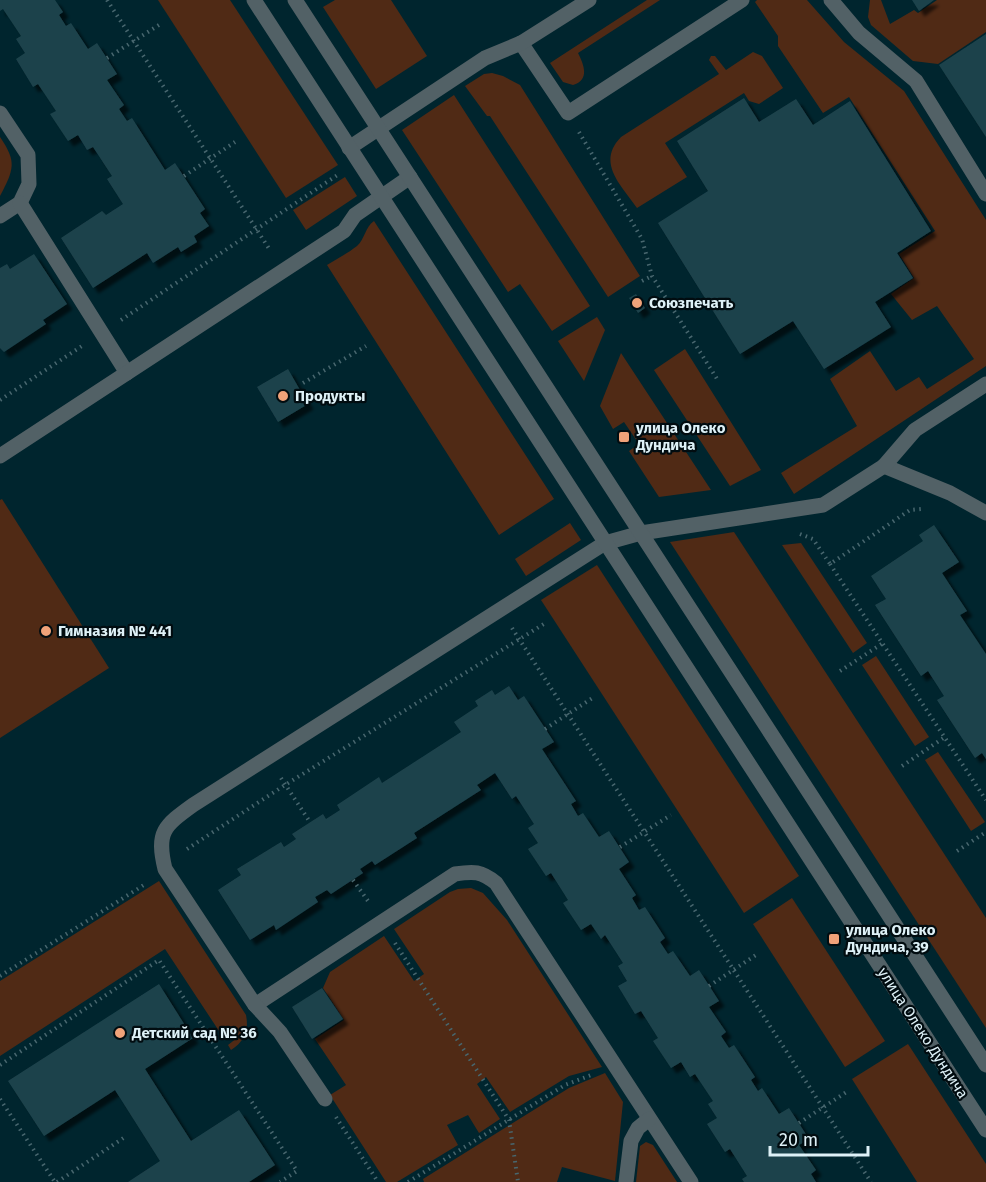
<svg xmlns="http://www.w3.org/2000/svg" width="986" height="1182" font-family="'Fira Sans',sans-serif">
	<style>
		.green { fill: #502a15 }
		.building { fill: #1e424b; filter: url(#shadow) }
		.lines { fill: none; stroke-linecap: round; stroke-linejoin: round }
		.path { stroke: #48676f; stroke-width: 4; stroke-dasharray: 1.5 4.5; stroke-linecap: butt }
		.service { stroke: #526166; stroke-width: 15 }
		.minor { stroke: #526166; stroke-width: 15 }
		.poi-dot { fill: #f0a279; stroke: #010c10; stroke-width: 2 }
		.labels { text-anchor: middle; dominant-baseline: central; stroke-width: 4.5; stroke-linejoin: round; paint-order: stroke }
		.poi-label { font-size: 15px; font-weight: bold; fill: #def1f7; stroke: #010c10; text-anchor: start }
		.street-label { font-size: 15px; fill: #def1f7; stroke: #010c10 }
	</style>
	<defs>
		<filter id="shadow"><feDropShadow dx="5.5" dy="5.5" stdDeviation="1.5" flood-color="#0009"/></filter>
	</defs>
	<rect width="100%" height="100%" fill="#00252e"/>
	<g class="green">
		<path d="M158,0H230L338,165L286,198Z"/>
		<path d="M335,0H391L427,56L376,89L323,7Z"/>
		<path d="M647,0H660L578,53C584,65 590,80 573,85L563,82L550,63Z"/>
		<path d="M757,0H807L844,42L904,91L986,220V366L794,494L781,473L857,426L830,379L870,351L896,391L919,377L927,389L974,359L937,306L912,320L891,294L914,278L899,254L935,231L849,97L823,113L778,46V36L755,2Z"/>
		<path d="M870,0H881L890,24L914,10L918,13L937,0H986V32L938,64L913,61L871,25L868,17Z"/>
		<path d="M753,52L762,56L783,88L759,104L749,101L744,93L665,143L687,177L637,208C621,185 596,163 621,137L719,74L709,60L711,56H715L726,70Z"/>
		<path d="M492,73L503,76L520,85L640,276L608,297L490,116H487L465,86L484,74Z"/>
		<path d="M454,95L590,306L552,331L520,284L508,292L402,130Z"/>
		<path d="M0,137C17,162 14,169 0,196Z"/>
		<path d="M345,177L357,196L306,230L293,210Z"/>
		<path d="M374,221L554,499L499,535L327,265C337,259 348,253 357,246C365,239 365,227 374,221Z"/>
		<path d="M597,317L605,330L584,381L558,341Z"/>
		<path d="M685,349L761,470L730,486L654,370Z"/>
		<path d="M621,353L711,490L659,497L629,451L639,444L624,422L613,429L600,406Z"/>
		<path d="M2,499L109,668L0,738V500Z"/>
		<path d="M570,523L581,540L526,576L515,559Z"/>
		<path d="M734,532L986,918V1028L670,542Z"/>
		<path d="M801,543L867,643L853,653L782,545Z"/>
		<path d="M597,565L799,876L744,913L541,600Z"/>
		<path d="M876,656L929,737L915,746L862,665Z"/>
		<path d="M938,752L985,822L971,831L925,760Z"/>
		<path d="M159,881L246,1015C249,1030 245,1041 231,1050L228,1045L237,1038L231,1028L221,1034L165,949L0,1056V981Z"/>
		<path d="M471,888L483,893L507,920L602,1067L569,1076L510,1112L486,1077L477,1084L500,1119L479,1133L468,1115L447,1125L458,1145L397,1182H386L330,1095L346,1085L315,1039L344,1020L323,988L330,972L384,936L414,981L424,974L394,929L450,892L458,889Z"/>
		<path d="M792,898L885,1041L845,1067L753,924Z"/>
		<path d="M908,1044L986,1164V1182H917L852,1079Z"/>
		<path d="M605,1073L623,1102L615,1181L562,1167L557,1182H424L423,1179L569,1088Z"/>
		<path d="M646,1142L653,1145L677,1182H636L640,1146Z"/>
	</g>
	<g class="building">
		<path d="M0,0H55L63,12L59,15L66,26L71,23L88,49L97,43L117,74L107,80L124,105L119,109L127,121L132,118L165,170L175,163L205,209L200,213L209,226L194,236L197,242L181,252L178,247L153,263L147,253L93,288L61,238L102,211L106,215L123,204L107,179L112,176L93,147L87,150L78,135L68,141L50,114L56,111L38,84L33,87L16,59L25,53L16,39L21,36L3,9L0,11Z"/>
		<path d="M912,0H934L919,11Z"/>
		<path d="M986,34V137L939,65Z"/>
		<path d="M744,98L759,122L796,99L813,125L850,101L931,231L897,253L913,278L875,302L891,327L824,369L793,321L740,354L658,223L708,191L677,141Z"/>
		<path d="M34,254L67,304L43,320L46,324L4,352L0,348V268L7,264L10,269Z"/>
		<path d="M636,294L645,308L638,313L629,298Z"/>
		<path d="M288,369L308,404L278,422L257,387Z"/>
		<path d="M934,525L959,562L942,573L967,611L960,615L986,654V759L982,753L975,758L937,700L944,696L928,671L921,676L875,605L886,599L871,576L923,541L919,535Z"/>
		<path d="M509,686L518,700L524,696L554,742L542,749L576,801L571,804L578,816L583,813L599,837L609,831L629,862L619,869L636,895L632,898L639,910L645,907L665,938L660,942L668,954L673,951L690,976L699,970L719,1001L709,1007L726,1032L721,1036L729,1048L734,1045L755,1077L751,1080L758,1091L762,1088L779,1114L789,1108L809,1139L799,1145L816,1170L811,1174L816,1182H744L742,1179L747,1176L730,1149L725,1152L707,1124L717,1118L708,1104L713,1101L695,1074L690,1077L681,1062L671,1068L653,1041L658,1038L641,1011L635,1014L618,986L627,981L618,966L623,963L605,935L601,939L591,924L581,930L563,903L568,900L551,873L546,876L528,849L538,843L528,828L534,824L516,796L512,799L495,773L477,785L481,790L414,833L417,838L375,865L372,861L360,869L363,873L331,894L327,890L315,897L318,902L276,930L274,925L250,940L218,890L241,875L237,869L281,842L284,847L296,839L292,834L323,814L326,819L340,810L337,805L379,777L382,783L461,732L454,722L478,706L475,701L492,690L495,695Z"/>
		<path d="M159,984L193,1038L145,1069L191,1141L239,1110L275,1165L249,1182H128L160,1161L115,1090L44,1136L8,1081Z"/>
		<path d="M322,988L343,1019L312,1039L292,1007Z"/>
	</g>
	<g class="lines">
		<g class="path">
			<path d="M107,0L270,250"/>
			<path d="M107,58L159,25"/>
			<path d="M579,132L642,239L652,276L719,382"/>
			<path d="M184,176L235,142"/>
			<path d="M642,281L652,276"/>
			<path d="M121,320L339,174"/>
			<path d="M303,383L366,346"/>
			<path d="M0,400L82,346"/>
			<path d="M800,534L813,539L830,564L910,510L921,509"/>
			<path d="M830,564L986,800"/>
			<path d="M512,628L871,1182"/>
			<path d="M840,671L883,643"/>
			<path d="M545,729L594,697"/>
			<path d="M902,766L945,737"/>
			<path d="M281,778L310,822"/>
			<path d="M620,847L671,815"/>
			<path d="M187,849L285,785L547,622"/>
			<path d="M957,851L986,832"/>
			<path d="M353,880L368,901"/>
			<path d="M395,943L509,1120L518,1182"/>
			<path d="M0,976L147,883"/>
			<path d="M709,986L759,953"/>
			<path d="M0,1065L159,960L297,1171L280,1182"/>
			<path d="M0,1099L55,1182"/>
			<path d="M336,1117L378,1182"/>
			<path d="M799,1123L848,1091"/>
			<path d="M57,1182L125,1137"/>
			<path d="M408,1182L565,1085L594,1074"/>
		</g>
		<g class="service">
			<path d="M831,0L859,33L916,81L986,194"/>
			<path d="M521,43L568,113L742,0"/>
			<path d="M0,113L28,155L29,184L20,203L0,216"/>
			<path d="M349,148L485,58L521,43L589,0"/>
			<path d="M20,203L127,373"/>
			<path d="M0,456L344,231L355,215L410,177"/>
			<path d="M884,466L950,493L986,513"/>
			<path d="M255,1005L455,874C474,871 481,871 496,883L691,1182"/>
			<path d="M325,1099L280,1032L255,1005L165,869C156,832 164,826 193,805L605,543L641,533L823,505L884,466L915,430L986,384"/>
			<path d="M626,1182L631,1141L638,1128L649,1119"/>
		</g>
		<g class="minor">
			<path d="M254,0L986,1130"/>
			<path d="M295,0L986,1065"/>
		</g>
	</g>
	<g class="poi-dot">
		<circle cx="637" cy="303" r="6"/>
		<circle cx="283" cy="396" r="6"/>
		<rect x="618" y="431" width="12" height="12" rx="3"/>
		<circle cx="46" cy="631" r="6"/>
		<rect x="828" y="933" width="12" height="12" rx="3"/>
		<circle cx="120" cy="1033" r="6"/>
	</g>
	<g class="labels">
		<g class="poi-label">
			<text x="649" y="303">Союзпечать</text>
			<text x="295" y="396">Продукты</text>
			<text x="636" y="428">улица Олеко<tspan x="636" dy="17">Дундича</tspan></text>
			<text x="58" y="631">Гимназия № 441</text>
			<text x="846" y="930">улица Олеко<tspan x="846" dy="17">Дундича, 39</tspan></text>
			<text x="132" y="1033">Детский сад № 36</text>
		</g>
		<g class="street-label">
			<text transform="translate(923 1033) rotate(57)">улица Олеко Дундича</text>
		</g>
	</g>
	<path d="M770 1146v9h98v-9" fill="none" stroke="#def1f7" stroke-width="3"/>
	<text x="779" y="1146" font-size="18" fill="#def1f7" stroke="#010c10" stroke-width="4.5" paint-order="stroke">20 m</text>
</svg>
